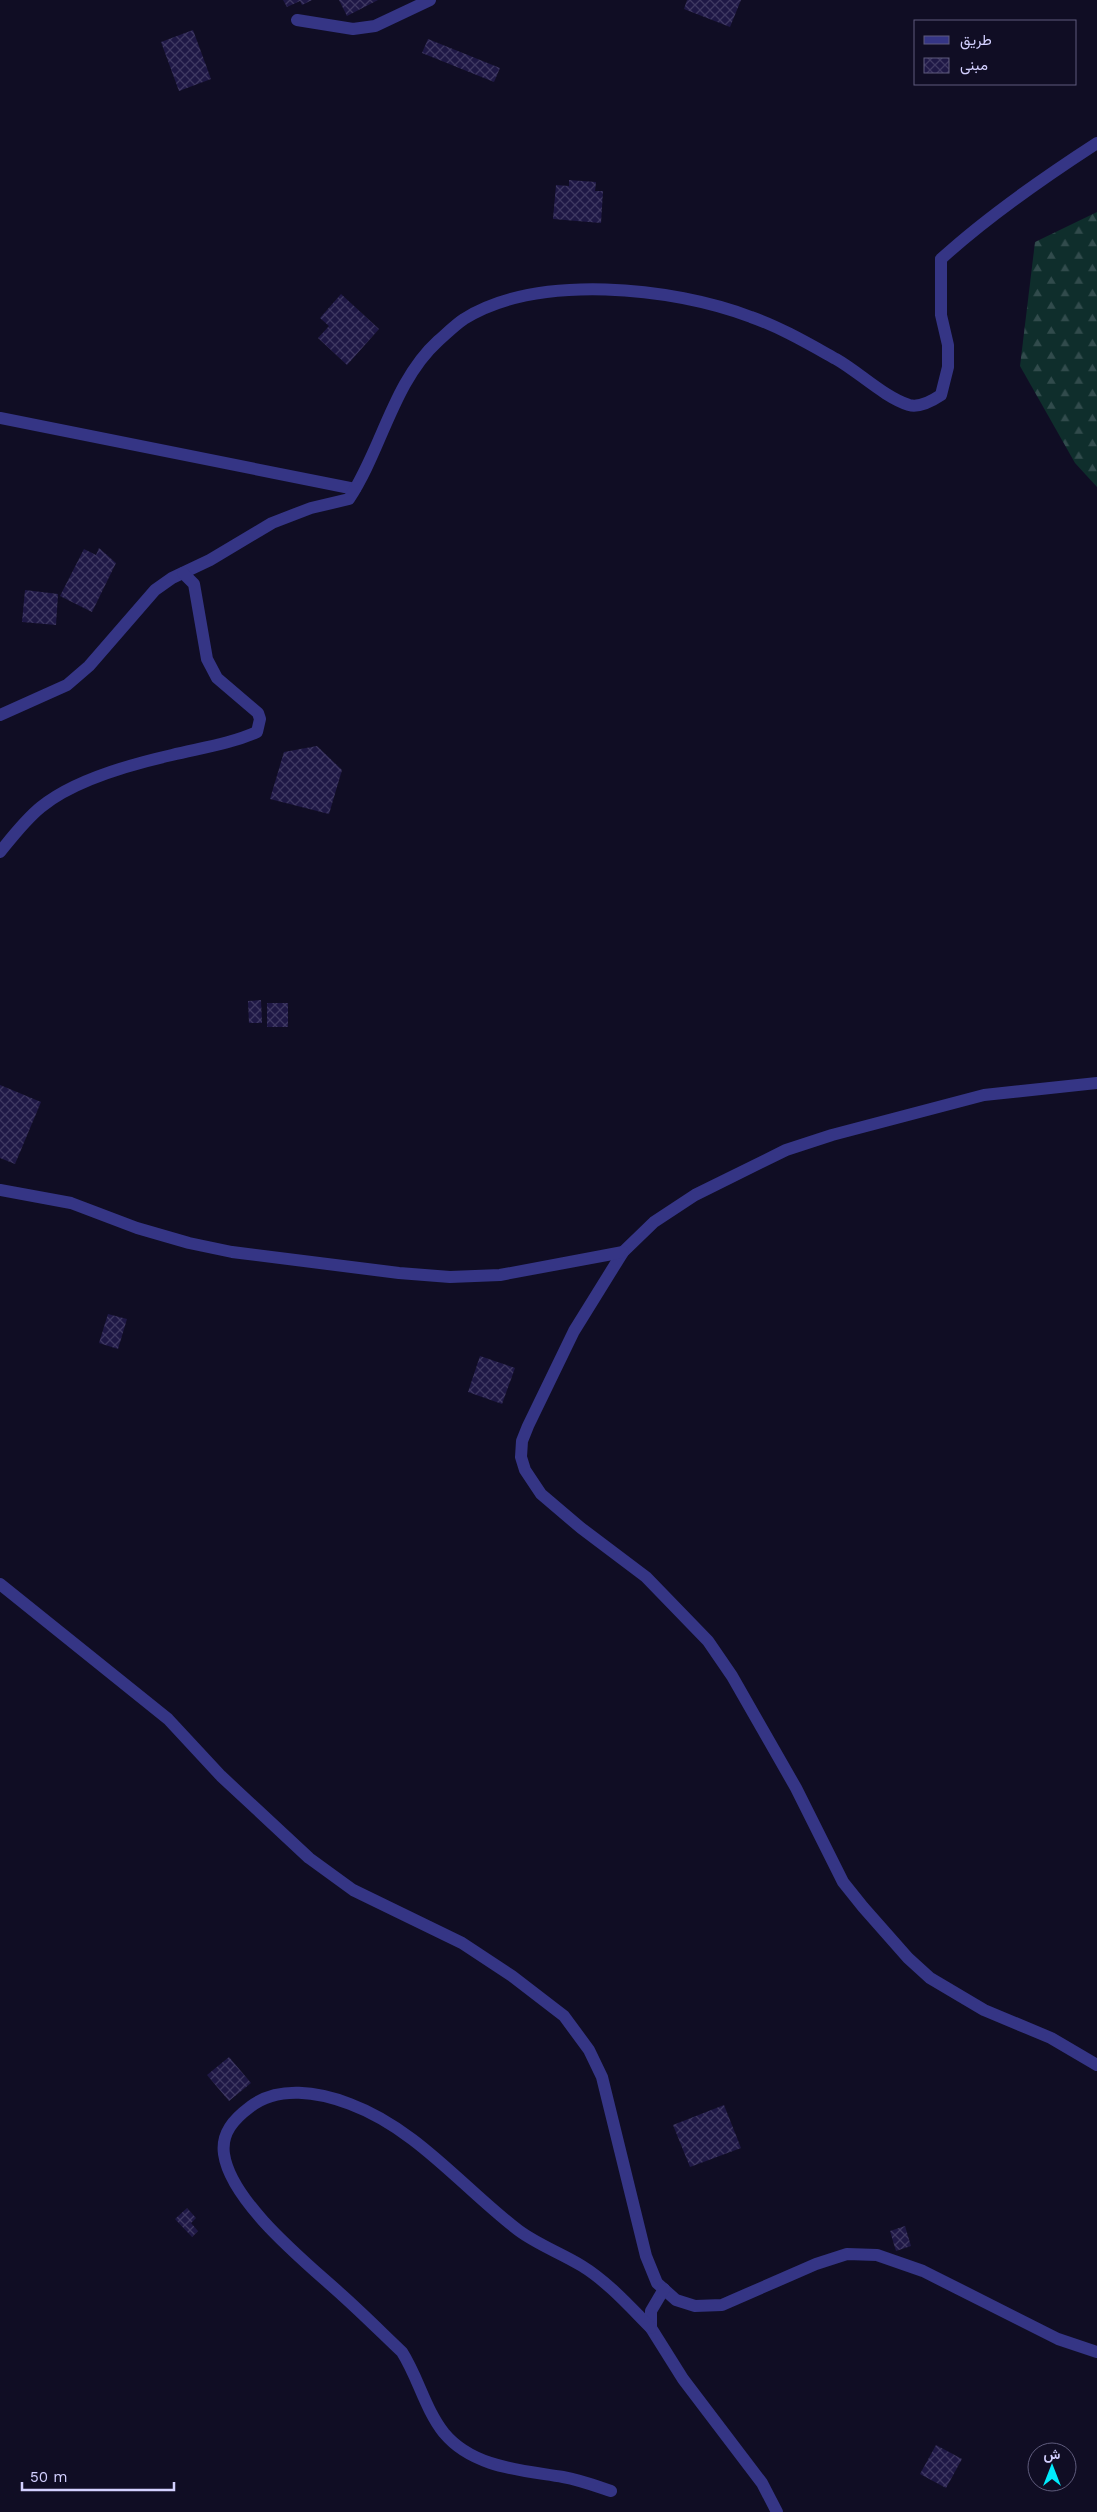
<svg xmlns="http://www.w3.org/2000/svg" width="1097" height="2512" font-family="'Work Sans',Vazirmatn,sans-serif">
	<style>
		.forest { fill: url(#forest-firs) }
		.building { fill: url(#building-cross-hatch) }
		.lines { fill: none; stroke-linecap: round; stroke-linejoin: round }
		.minor { stroke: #353585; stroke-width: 12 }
	</style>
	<defs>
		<pattern id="forest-firs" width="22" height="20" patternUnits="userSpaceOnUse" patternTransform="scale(1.25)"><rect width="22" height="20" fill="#0f2e2c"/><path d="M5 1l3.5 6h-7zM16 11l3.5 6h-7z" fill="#314b4c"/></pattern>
		<pattern id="building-cross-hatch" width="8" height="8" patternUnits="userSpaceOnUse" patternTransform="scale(1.25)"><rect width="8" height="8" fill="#1f1846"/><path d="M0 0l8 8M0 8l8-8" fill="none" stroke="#3f3962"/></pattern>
	</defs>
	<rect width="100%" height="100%" fill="#100d24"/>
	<path class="forest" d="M1097,212V487L1075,463L1020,366L1035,242Z"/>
	<g class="building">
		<path d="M283,0H312L302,5L300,1L287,7Z"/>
		<path d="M339,0H378L347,16Z"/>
		<path d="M687,0H741L730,27L684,9Z"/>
		<path d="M193,30L211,79L179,91L161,42Z"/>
		<path d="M428,39L500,68L494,82L422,53Z"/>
		<path d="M569,180L596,182L595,191H603L601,223L553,219L556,185L569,186Z"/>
		<path d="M341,294L379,329L347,365L318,338L329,326L320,318Z"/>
		<path d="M99,548L116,563L92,612L60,596L84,549L96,555Z"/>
		<path d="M25,590L58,594L56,625L22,622Z"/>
		<path d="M317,746L342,770L329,814L270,799L284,752Z"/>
		<path d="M261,1000L262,1023H249L248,1001Z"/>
		<rect x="267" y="1003" width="21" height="24"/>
		<path d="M0,1085L41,1102L15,1164L0,1158Z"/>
		<path d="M108,1314L127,1319L118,1349L99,1343Z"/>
		<path d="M480,1356L515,1368L502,1404L468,1392Z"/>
		<path d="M229,2057L251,2083L229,2101L207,2075Z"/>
		<path d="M724,2105L741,2148L690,2167L673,2125Z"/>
		<path d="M187,2208L196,2218L191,2223L198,2231L192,2237L175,2219Z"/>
		<path d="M905,2226L911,2246L896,2251L890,2231Z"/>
		<path d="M936,2445L962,2459L946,2488L920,2474Z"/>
	</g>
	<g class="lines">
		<g class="minor">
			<path d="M297,20L353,29L375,26L430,0"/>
			<path d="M0,418L355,489"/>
			<path d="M0,715L67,685L89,666L155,590L172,578L210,560L272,523L311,508L349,499C382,449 393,382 438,341C446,334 455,325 464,319C538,273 672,287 751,317C780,327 809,344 836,359C859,372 884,397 909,405C920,408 932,401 941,395L948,367V345L941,315V259C988,216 1043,178 1097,143"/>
			<path d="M0,852C13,836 25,820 41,807C74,780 132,764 172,755C201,748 230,744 257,732L260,719L258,713L217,678L207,659L194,584L183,573"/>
			<path d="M1097,1083L984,1095L832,1135L786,1150L695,1195L654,1222L623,1252L574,1331L528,1426L522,1441L521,1457L525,1470L541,1494L581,1528L646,1577L708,1641L732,1676L796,1788L843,1882L863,1907L908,1958L930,1978L984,2010L1051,2038L1097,2065"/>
			<path d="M0,1190L71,1203L137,1228L189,1243L232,1252L399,1273L450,1277L500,1275L623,1252"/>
			<path d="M0,1584L168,1719L221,1776L309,1858L353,1890L462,1943L512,1976L564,2016L589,2050L602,2077L646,2256L657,2283L676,2300L695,2306L722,2305L816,2264L847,2254L877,2255L923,2271L1058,2339L1097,2352"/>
			<path d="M664,2289L651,2311V2328L683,2379L762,2483L777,2512"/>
			<path d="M611,2491C596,2486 580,2480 563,2477C522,2470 473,2468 444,2433C425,2409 418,2377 402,2352C382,2333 363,2314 343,2296C308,2264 231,2203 224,2154C221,2133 234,2119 250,2107C278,2085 319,2092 350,2104C417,2129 463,2188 518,2230C538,2245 561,2253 582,2266C608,2282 630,2307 651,2328"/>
		</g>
	</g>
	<rect x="914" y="20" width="162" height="65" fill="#100d24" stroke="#5e5b7c"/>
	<rect x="924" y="36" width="25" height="8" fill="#353585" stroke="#5e5b7c"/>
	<text x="960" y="45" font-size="15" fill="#d3d0ff">طريق</text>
	<rect x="924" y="58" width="25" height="15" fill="url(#building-cross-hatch)" stroke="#5e5b7c"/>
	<text x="960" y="70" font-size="15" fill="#d3d0ff">مبنى</text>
	<g transform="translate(1052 2467)"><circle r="24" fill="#100d24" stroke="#5e5b7c"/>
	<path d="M0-4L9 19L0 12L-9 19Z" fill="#00eafb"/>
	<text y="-8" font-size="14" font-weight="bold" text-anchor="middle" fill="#d3d0ff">ش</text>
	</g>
	<path d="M22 2482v8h152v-8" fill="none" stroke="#d3d0ff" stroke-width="2.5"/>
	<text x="30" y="2482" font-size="15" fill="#d3d0ff" stroke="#100d24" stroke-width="4" paint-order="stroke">50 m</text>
</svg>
